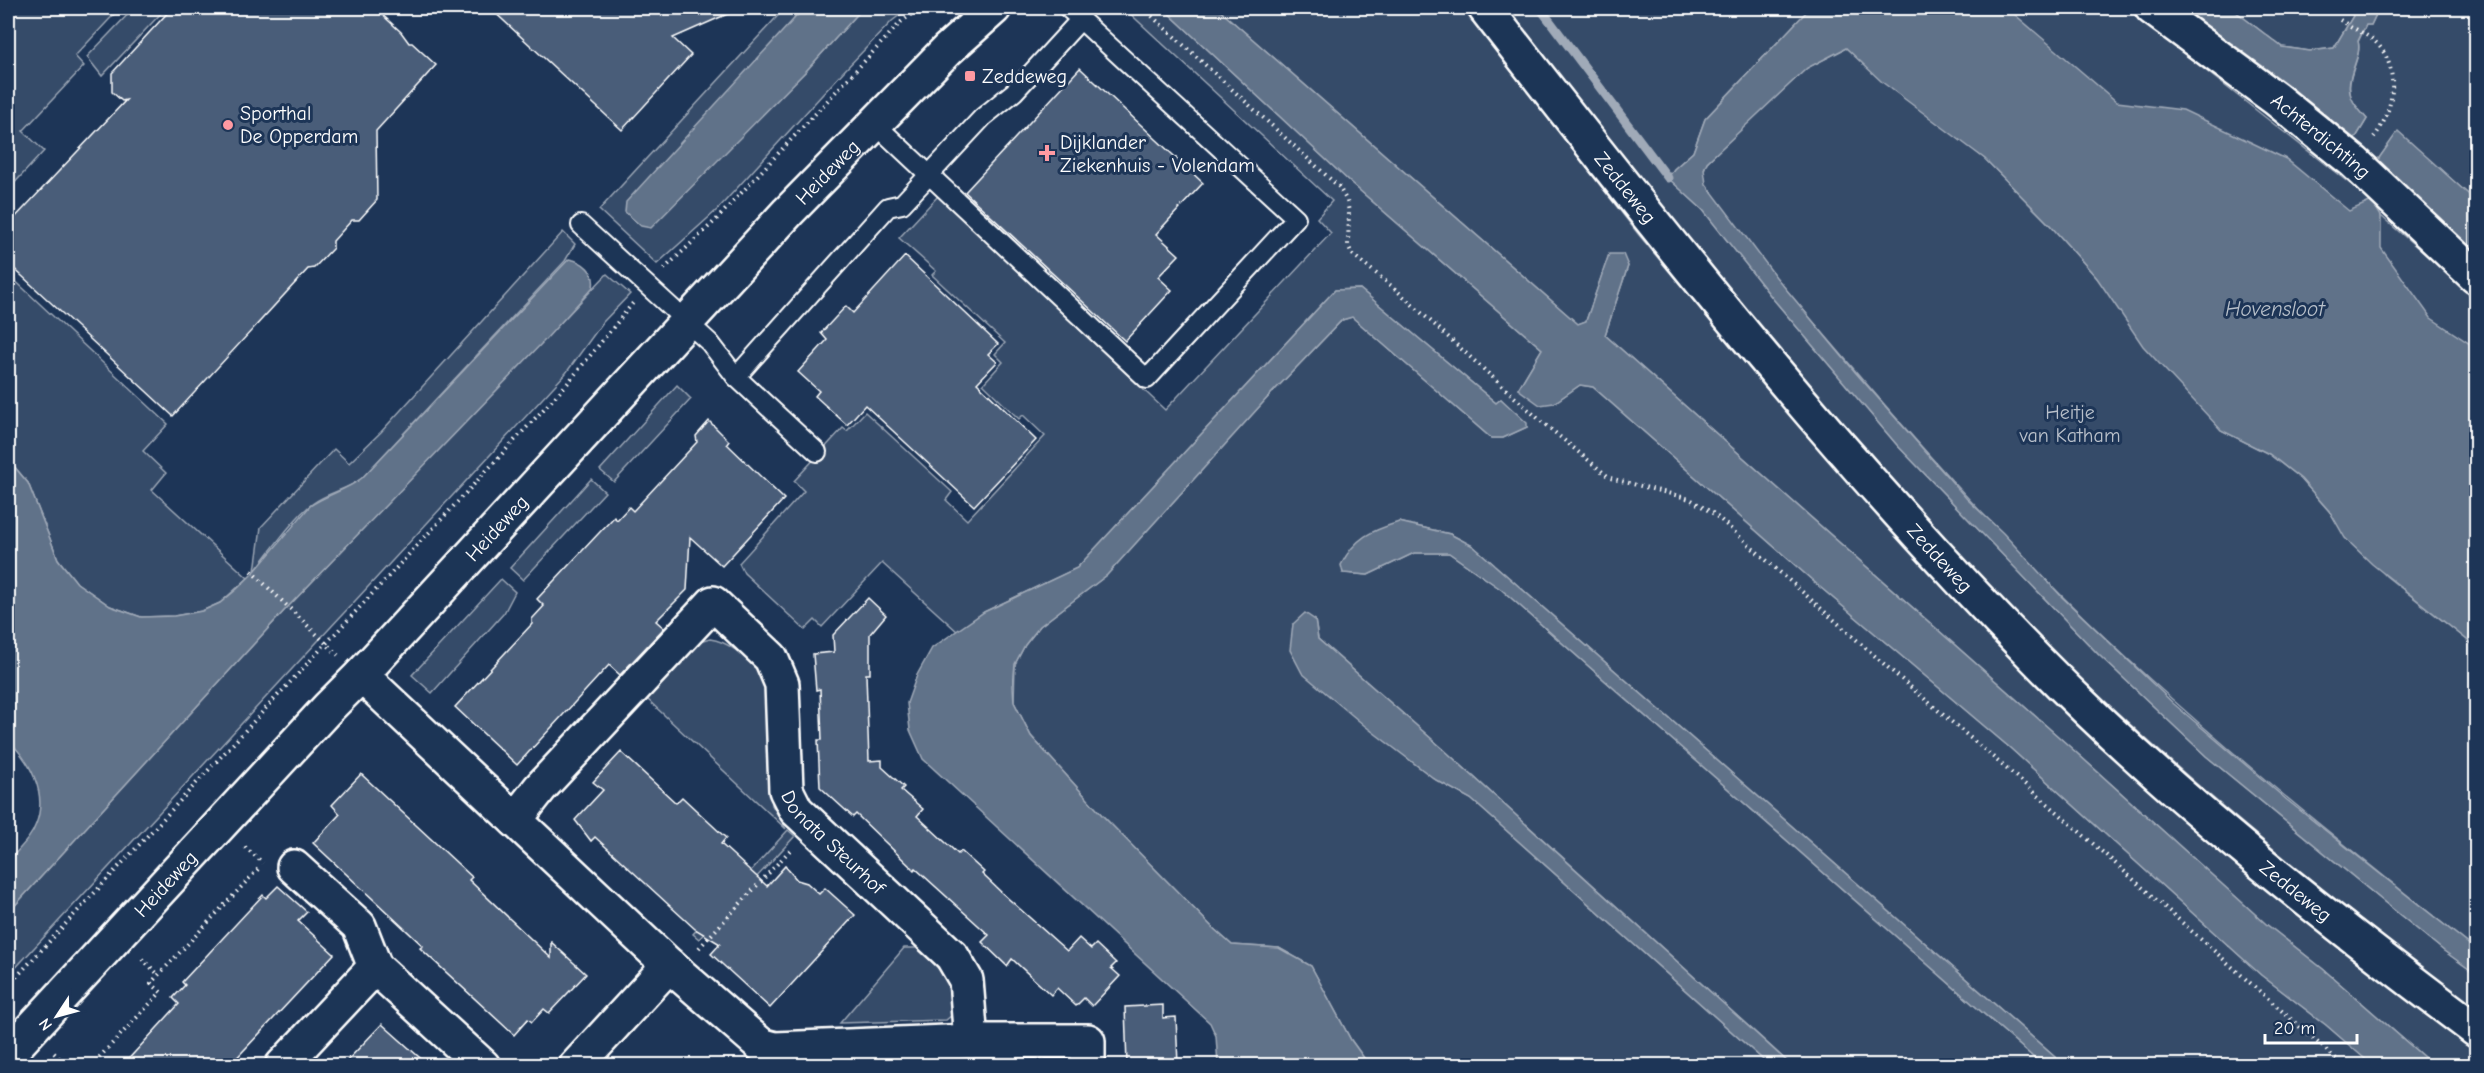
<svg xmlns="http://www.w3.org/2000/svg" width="2484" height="1073" font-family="'Comic Neue',sans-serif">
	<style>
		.green { fill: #364b69; stroke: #9aa5b4; stroke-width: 1.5 }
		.water { fill: #617289; stroke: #a0aab8; stroke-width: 1.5 }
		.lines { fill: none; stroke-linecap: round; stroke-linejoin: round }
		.stream { stroke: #a0aab8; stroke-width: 9 }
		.building { fill: #4a5d79; stroke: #fff; stroke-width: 1.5 }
		.lane-casing { stroke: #fff; stroke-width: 22 }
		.street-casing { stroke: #fff; stroke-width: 38 }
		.secondary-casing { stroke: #fff; stroke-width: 38 }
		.path { stroke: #fff; stroke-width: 4; stroke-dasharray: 1.5 4.5; stroke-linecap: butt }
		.lane { stroke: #1d3557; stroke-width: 18 }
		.street { stroke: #1d3557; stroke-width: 33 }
		.secondary { stroke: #1d3557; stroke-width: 33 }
		.poi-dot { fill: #ff9aa2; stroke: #1d3557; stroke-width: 2 }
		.labels { text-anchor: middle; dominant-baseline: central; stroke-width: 6; stroke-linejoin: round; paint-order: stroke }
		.poi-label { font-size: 20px; fill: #fff; stroke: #1d3557; text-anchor: start }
		.street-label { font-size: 20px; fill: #fff; stroke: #1d3557 }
		.park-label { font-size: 20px; fill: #b9c0ca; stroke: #1d3557 }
		.water-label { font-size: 21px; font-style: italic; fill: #b8c0ca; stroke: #1d3557 }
	</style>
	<rect width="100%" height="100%" fill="#1d3557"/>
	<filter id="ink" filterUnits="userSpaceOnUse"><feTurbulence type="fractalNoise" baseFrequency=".0167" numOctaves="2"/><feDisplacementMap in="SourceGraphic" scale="12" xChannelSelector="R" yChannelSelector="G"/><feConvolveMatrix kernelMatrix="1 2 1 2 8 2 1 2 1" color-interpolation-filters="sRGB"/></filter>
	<g filter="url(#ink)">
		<g class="green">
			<path d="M8,8H120L75,56L84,66L23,131L44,151L8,190Z"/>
			<path d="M134,8H166L102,76L87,57Z"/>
			<path d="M785,8H804L795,16L767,109L806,71L863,8H909L892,21L843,72L717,210L657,264L599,210Z"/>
			<path d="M1124,8H1163L1350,182L1542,349L1518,389L1554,403L1580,385L1593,387L1820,587L2009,747L2261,975L2326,1025L2373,1065H2064L1473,546L1450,534L1399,522L1343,573L1368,575L1414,553H1449L1502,590L2042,1065H1791L1442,748L1318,639L1315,620L1293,624L1436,780L1471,799L1769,1065H1369L1351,1040L1311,966L1279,948L1232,945L1213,928L1102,815L1031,736L1014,702L1015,664L1025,645L1040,626L1107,575L1269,396L1342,320L1352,317L1491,438H1503L1527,427L1501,399L1496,403L1360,289L1335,290L1077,568L984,612L958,632L882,563L822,627L815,620L805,630L744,573L739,563L804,491L794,481L843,428L847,431L865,412L952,492L946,500L967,520L1045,436L1023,415L1019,419L983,384L1003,362L995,354L1005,343L932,275L936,271L899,238L938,196L1165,410L1331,233L1317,218L1332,201Z"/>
			<path d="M1217,8H1462L1639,235L1732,347L1864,499L1977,622L2049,696L2125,766L2343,948L2476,1050V1065H2433L2323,969L2266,924L2069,746L1605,335L1628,266L1609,255L1586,321L1578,324Z"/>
			<path d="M1506,8H1810L1705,119L1693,152L1674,169L1668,178L1703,210L1774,300L1897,445L2098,654L2206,756L2444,951L2476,974V1009C2308,881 2144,748 1998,596C1915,509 1835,419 1758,329C1670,225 1589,115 1506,8Z"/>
			<path d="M1918,8H2126L2372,201L2381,216L2476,298V507Z"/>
			<path d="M2231,8H2353L2351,12L2353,16L2334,48L2310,51L2282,47Z"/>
			<path d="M2379,8H2476V201L2398,132L2377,161L2355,139L2367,119C2362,113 2355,106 2352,99C2343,79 2363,58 2358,42L2366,25H2371Z"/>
			<path d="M1846,48L1985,159L2050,225L2097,278L2221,430L2269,454L2301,479L2386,576L2476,647V950C2334,837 2192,725 2063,597C1933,468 1817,325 1698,186L1707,162L1744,126L1807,68Z"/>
			<path d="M563,232L575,244L565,261L362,478C347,490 328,492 312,504C295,516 269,553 255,571L261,527L334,449L349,463L381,432Z"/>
			<path d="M8,274L168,424L143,451L166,473L152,490L248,578L220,603L202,611L174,616L141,617L110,606L77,583L58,559L28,483L8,459Z"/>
			<path d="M607,274L630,294L603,322L566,373L8,976V913L284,611Z"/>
			<path d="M677,385L691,399L614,482L600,470Z"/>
			<path d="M591,479L605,492L523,580L510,568Z"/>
			<path d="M501,579L515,592L504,613L432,693L412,675Z"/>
			<path d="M710,639C733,642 750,663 767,678L772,805L786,829L647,699L696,643Z"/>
			<path d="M788,830L795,836L699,939L693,934Z"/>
			<path d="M904,948H916C941,970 955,979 952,1015L946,1020L840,1023Z"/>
		</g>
		<g class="water">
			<path d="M804,8H863L806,71L651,228L641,226L625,212L626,202Z"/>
			<path d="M1163,8H1217L1578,324L1586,321L1609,254H1623L1628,266L1605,335L2069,746L2266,924L2323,969L2433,1065H2372L2326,1025L2261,975L2009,747L1820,587L1593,387L1580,385L1554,403L1540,405L1518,389L1542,349L1350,182Z"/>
			<path d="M1810,8H2007L2117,102L2183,110L2286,159L2349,211L2372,201L2381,216V248L2431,318L2476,348V647L2372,564L2345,538L2330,512L2301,479L2269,454L2221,430L2143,346L2097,278L2050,225L1985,159L1882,82L1846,48L1807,68L1707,162L1704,169L1706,184L1776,277L1856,373L1967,499L2003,533L2062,597L2174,704L2287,800L2476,950V974L2444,951L2206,756L2098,654L1897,445L1774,300L1703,210L1668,178L1674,169L1693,152L1705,119Z"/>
			<path d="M2183,8H2231L2282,47L2310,51L2334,48L2353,16L2351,12L2353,8H2379L2371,25H2366L2358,41C2363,58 2342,79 2352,99C2355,106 2362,113 2367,119L2355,139L2283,81Z"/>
			<path d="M2398,131L2476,201V254L2377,161Z"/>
			<path d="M569,259C583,261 596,272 593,287L545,340L284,611L8,913V862C17,850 31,839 36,824C48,793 30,761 8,740V459L28,483L58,559L77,583L110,606L141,617L174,616L202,611L220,603L237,589L255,571L310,506C326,495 347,490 362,478Z"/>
			<path d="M1360,289L1496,403L1501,399L1527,423V427L1503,438H1491L1352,317L1342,320L1269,396L1107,575L1040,626L1025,645L1015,664L1013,686L1014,702L1031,736L1102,815L1213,928L1232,945L1279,948L1311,966L1351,1040L1369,1065H1218L1216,1036L1210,1023L923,759L910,730L907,703L917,675L932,648L984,612L1077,568L1335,290Z"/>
			<path d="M1399,522L1450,534L1473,546L2064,1065H2042L1502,590L1449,553H1414L1368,575L1343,573L1341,565C1355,537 1371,531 1399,522Z"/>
			<path d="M1305,613L1315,620L1318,639L1442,748L1791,1065H1769L1471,799L1436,780L1365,726L1302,673L1290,650L1293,624Z"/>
		</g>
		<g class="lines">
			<path class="stream" d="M1540,8L1668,178"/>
		</g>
		<g class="building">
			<path d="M172,8H349L354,12L377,10L401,32L409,43H412L436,65L376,131L377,200L359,220H352L333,241V248L314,268L308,269L173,416L8,263V225L126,100L122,101L112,92V73Z"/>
			<path d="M490,8H741L673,38L691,55L622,130Z"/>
			<path d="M1080,68L1203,183L1156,234L1179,255L1158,277L1172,290L1125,341L965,192Z"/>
			<path d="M905,256L998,344L988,354L997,362L977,383L1036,440L974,506L865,405L847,425L815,396L819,391L798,372L827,340L821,333L846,306L853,313Z"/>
			<path d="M709,421L729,441L727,444L784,499L722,566L690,537L687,590L656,621L664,628L620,675L609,665L517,765L455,707L532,624V619L544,606L537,599L614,517L617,520L629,507L633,511L697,442L696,436Z"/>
			<path d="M868,598L886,615L870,634V674H866L869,761L882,760V767L904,787L901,790L923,809L917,816L958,854L961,851L984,872L982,874L1002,893L1067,951L1079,938L1091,949L1096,944L1116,963L1111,968L1120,976L1092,1006L1084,998L1076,1006L1057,988L1051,995L1012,959L1007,966L982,942L989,935L915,868L914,870L856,814L853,817L820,787L818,740H822L820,689L816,690L813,654L834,652L833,635Z"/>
			<path d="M621,752L676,803L682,797L726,838L721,844L767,886L785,866L797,880L807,883L819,894L825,888L855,915L770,1008L711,954L720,944L695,929L595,837L591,841L575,820L603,790L593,782Z"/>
			<path d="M361,774L472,877L469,880L551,958V942L586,974L549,1013L544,1009L532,1022L528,1019L514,1035L420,948L423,946L313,843L340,814L332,805Z"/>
			<path d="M278,886L307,912L298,921L334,954L230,1065H123L179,1004L173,998L185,985L182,982L263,895L266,898Z"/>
			<path d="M1163,1005V1018L1176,1017L1178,1065H1127L1125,1007Z"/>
			<path d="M382,1024L428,1065H343Z"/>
		</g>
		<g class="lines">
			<g class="lane-casing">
				<g id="lane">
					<path d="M874,123L1147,379L1296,218L1068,8"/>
					<path d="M581,225L710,343L736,377L817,452"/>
					<path d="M736,377L888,207L902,204L983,117L1014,92L1081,19"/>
				</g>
			</g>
			<g class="street-casing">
				<g id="street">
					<path id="s1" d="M2152,8L2276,99L2354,162L2476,277"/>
					<path d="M361,675L669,965L761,1045L775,1049L971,1041H1088V1066"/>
					<path id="s2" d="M515,820L540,788L713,603L771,658L782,684L786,790L796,810L952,956L966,980L971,1041"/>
					<path d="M294,867L359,926L375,967"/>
					<path d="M282,1066L375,967L483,1066"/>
					<path d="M576,1066L669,965"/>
				</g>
			</g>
			<g class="secondary-casing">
				<g id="secondary">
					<path id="s3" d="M1485,8C1659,233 1837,457 2037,660C2171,797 2324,916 2476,1030"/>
					<path id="s4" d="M8,1054L328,708L361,675L788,212L947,50L994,8"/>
				</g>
			</g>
			<g class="path">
				<path d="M1143,8L1339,187L1347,201L1349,212L1348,245L1352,254L1394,288L1542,422L1610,478L1690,499L1714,514L1893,672L2055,810L2344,1066"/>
				<path d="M2340,20C2350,26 2362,32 2372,39C2402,63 2395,111 2374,137"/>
				<path d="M664,269L716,220L901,22L920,8"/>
				<path d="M251,571L338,655"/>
				<path d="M245,847L263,863"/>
				<path d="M699,948L792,848"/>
				<path d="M142,959L159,975"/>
				<path d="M8,986L567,384L633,303"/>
				<path d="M54,1053L67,1066"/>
				<path d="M52,1066L59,1058"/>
				<path d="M91,1066L161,992L151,983L261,866"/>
			</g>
			<use href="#lane" class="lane"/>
			<use href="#street" class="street"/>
			<use href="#secondary" class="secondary"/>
		</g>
	</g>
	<g class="poi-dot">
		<rect x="964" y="70" width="12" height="12" rx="3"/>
		<circle cx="228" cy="125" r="6"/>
		<path d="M1044 144h6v6h6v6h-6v6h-6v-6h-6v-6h6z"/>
	</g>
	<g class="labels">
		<g class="poi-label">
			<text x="982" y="76">Zeddeweg</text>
			<text x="240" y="113">Sporthal<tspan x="240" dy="23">De Opperdam</tspan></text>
			<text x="1060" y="142">Dijklander<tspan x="1060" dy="23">Ziekenhuis - Volendam</tspan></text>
		</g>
		<g class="street-label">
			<text stroke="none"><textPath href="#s1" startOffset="212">Achterdichting</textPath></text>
			<text stroke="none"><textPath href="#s4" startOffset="1204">Heideweg</textPath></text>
			<text stroke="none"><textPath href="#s3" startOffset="228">Zeddeweg</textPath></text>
			<text stroke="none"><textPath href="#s4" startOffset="718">Heideweg</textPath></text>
			<text stroke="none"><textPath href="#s3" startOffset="714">Zeddeweg</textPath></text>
			<text stroke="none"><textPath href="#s2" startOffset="579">Donata Steurhof</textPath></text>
			<text stroke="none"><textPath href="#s4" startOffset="232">Heideweg</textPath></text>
			<text stroke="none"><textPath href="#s3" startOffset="1202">Zeddeweg</textPath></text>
		</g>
		<g class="park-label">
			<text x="2070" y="412">Heitje<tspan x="2070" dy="23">van Katham</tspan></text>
		</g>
		<g class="water-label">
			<text x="2275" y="309">Hovensloot</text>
		</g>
	</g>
	<rect width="2484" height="1073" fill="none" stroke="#1d3557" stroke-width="30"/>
	<rect x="15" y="15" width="2454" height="1043" fill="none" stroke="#fff" stroke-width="2" filter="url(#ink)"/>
	<g transform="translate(57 1016) rotate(234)" stroke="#1d3557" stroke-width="4.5" paint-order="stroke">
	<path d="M0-4.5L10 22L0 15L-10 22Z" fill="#ffffff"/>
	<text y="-9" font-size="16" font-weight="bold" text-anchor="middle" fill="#ffffff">N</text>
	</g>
	<path d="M2265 1034v9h92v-9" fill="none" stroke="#ffffff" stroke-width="3"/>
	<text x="2274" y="1034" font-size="18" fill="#ffffff" stroke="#1d3557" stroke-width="4.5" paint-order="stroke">20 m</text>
</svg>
